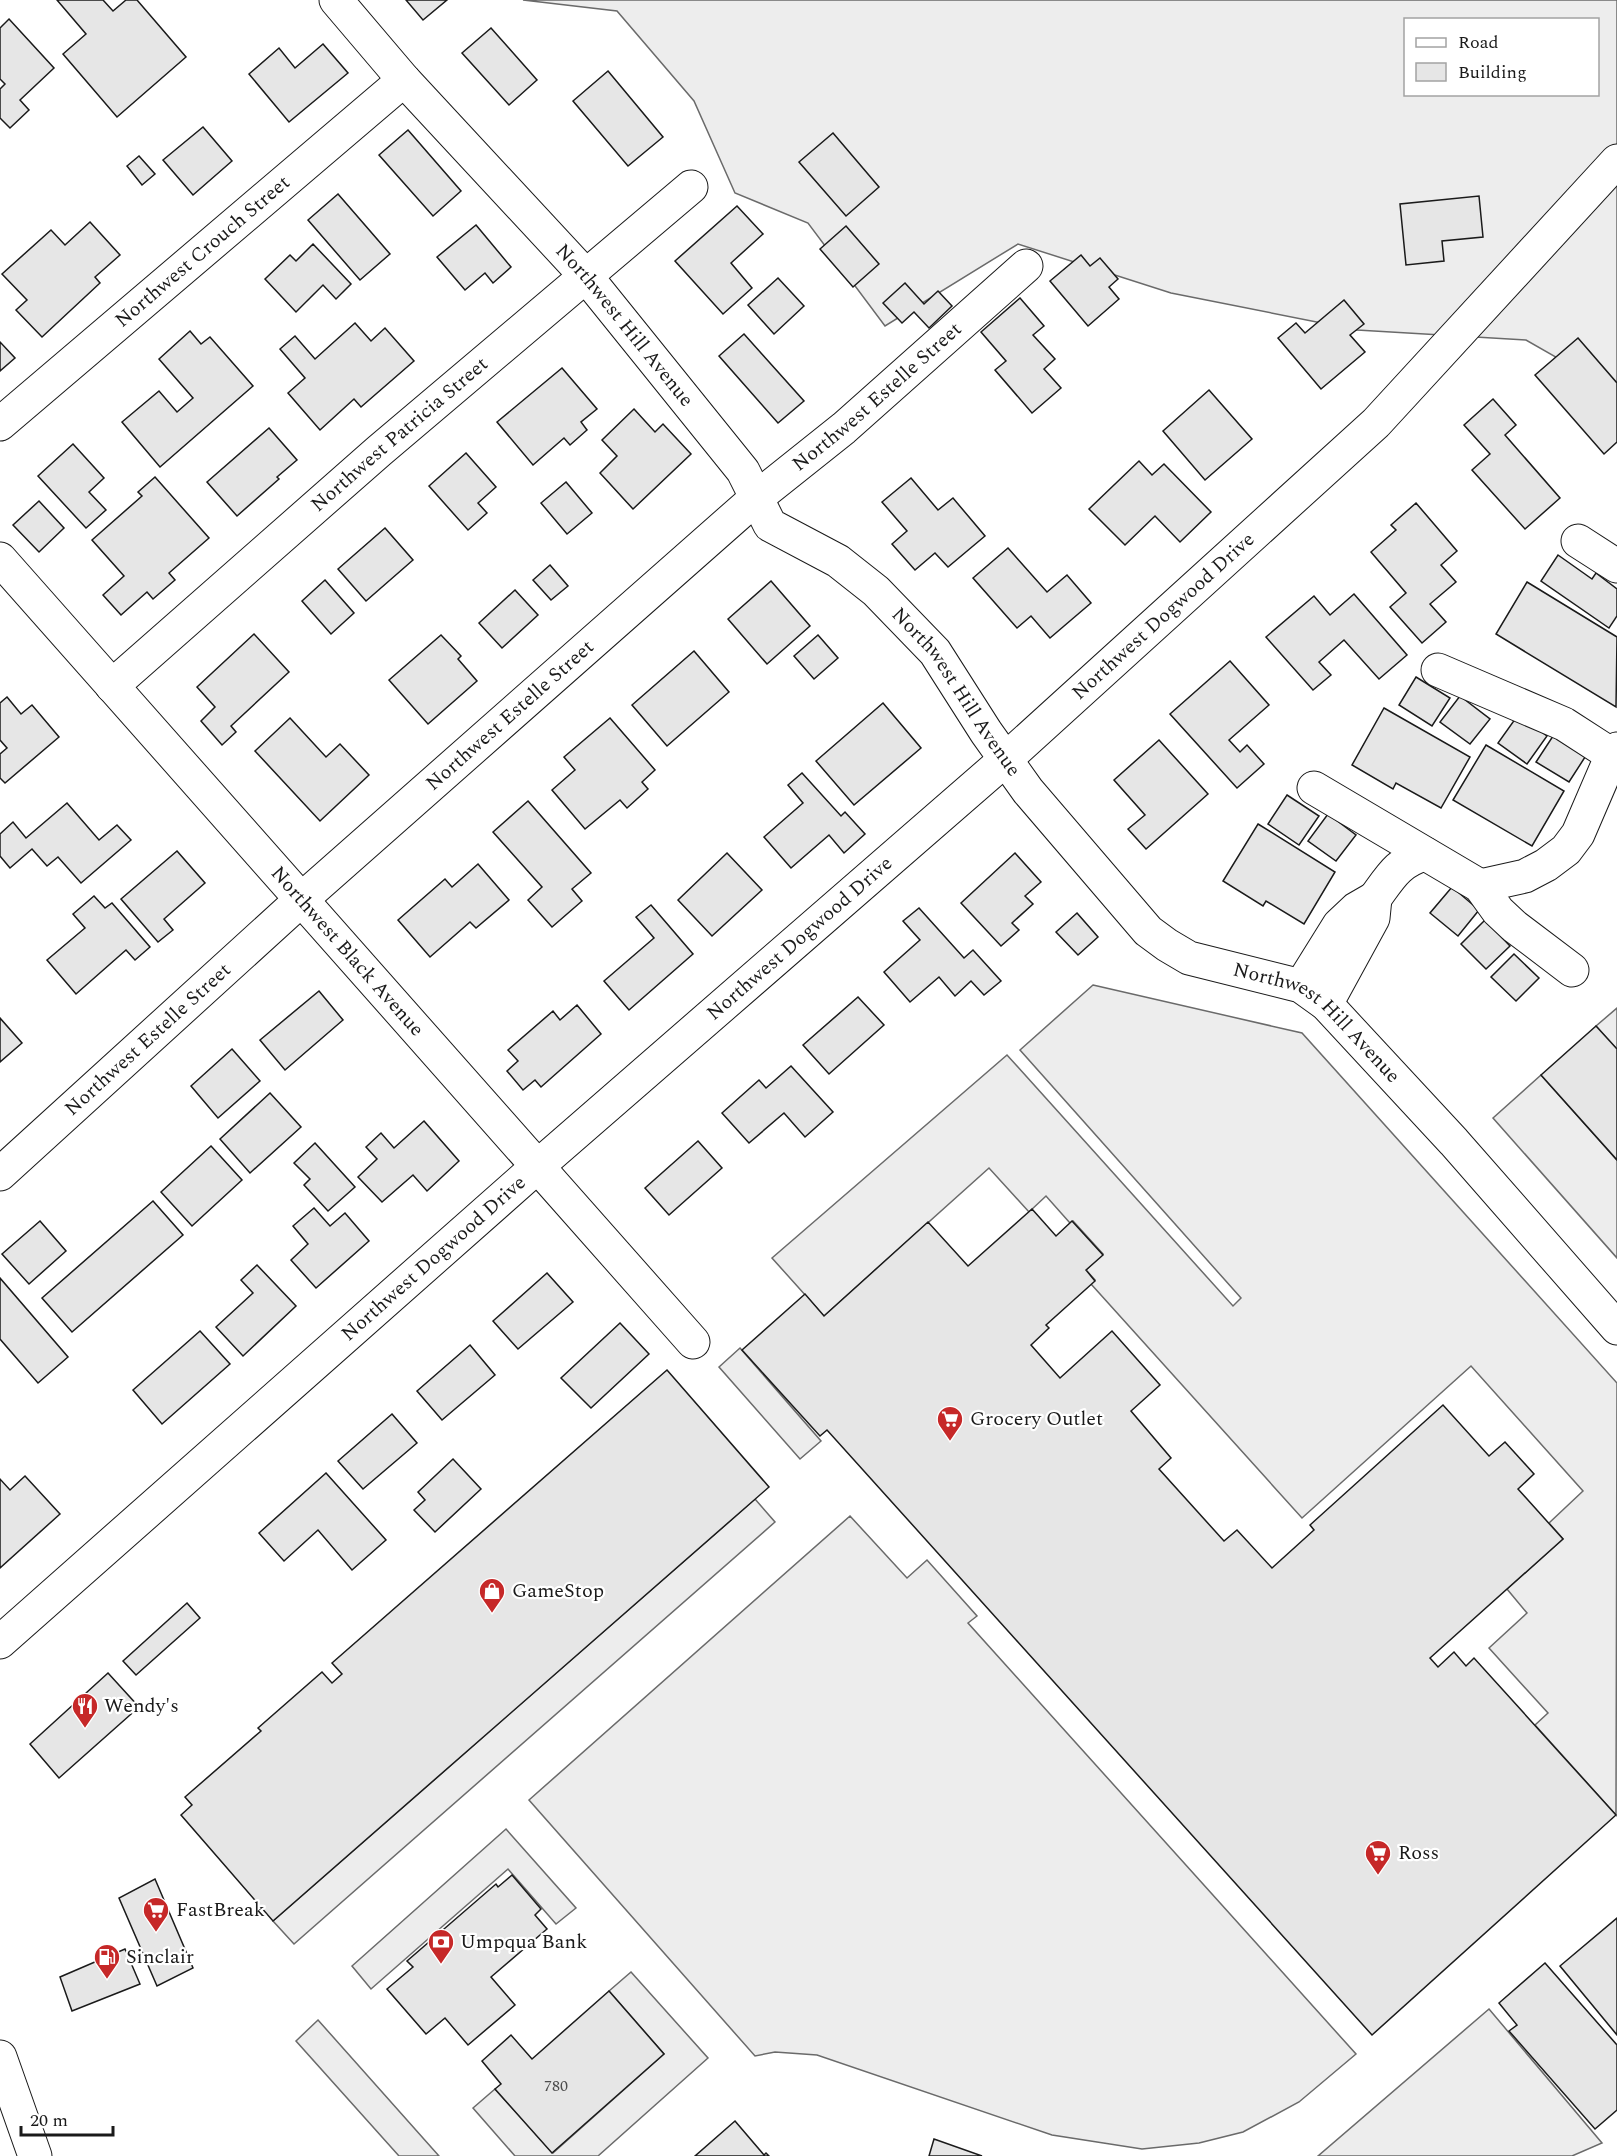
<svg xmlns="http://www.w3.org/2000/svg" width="1617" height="2156" font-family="Spectral,serif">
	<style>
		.built { fill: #ededed; stroke: #6a6a6a; stroke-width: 1.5; fill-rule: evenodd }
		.building { fill: #e6e6e6; stroke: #1a1a1a; stroke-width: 1.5 }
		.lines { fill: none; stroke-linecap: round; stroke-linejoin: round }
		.minor-casing { stroke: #1a1a1a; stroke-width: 35 }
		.major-casing { stroke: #1a1a1a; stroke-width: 35 }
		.minor { stroke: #fff; stroke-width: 33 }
		.major { stroke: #fff; stroke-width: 33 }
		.labels { text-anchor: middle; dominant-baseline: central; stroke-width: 4.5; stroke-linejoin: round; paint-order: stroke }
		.number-label { font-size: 16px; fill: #4d4d4d }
		.street-label { font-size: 20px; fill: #1a1a1a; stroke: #fff }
		.poi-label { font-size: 20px; fill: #1a1a1a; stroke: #fff; text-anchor: start }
	</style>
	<rect width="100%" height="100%" fill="#fff"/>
	<g class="built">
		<path d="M523,0H1617V392L1526,340L1357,330L1171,293L1018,244L885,326L808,223L735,193L694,101L617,11ZM1406,20H1598V94H1406Z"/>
		<path d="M1093,985L1302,1033L1617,1383L1616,1815L1535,1725L1548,1713L1489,1648L1527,1613L1507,1589L1563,1539L1549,1523L1583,1491L1471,1366L1302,1518L1091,1284L1095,1280L1086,1270L1103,1254L1073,1221L1070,1223L1046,1196L1029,1212L989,1168L824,1316L772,1258L1007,1055L1233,1306L1241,1298L1020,1050Z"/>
		<path d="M1617,1008V1049L1596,1026Z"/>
		<path d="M1541,1075L1617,1160V1258L1493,1118Z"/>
		<path d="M740,1348L821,1441L800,1459L719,1367Z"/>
		<path d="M755,1499L775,1522L294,1944L273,1921Z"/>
		<path d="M850,1516L907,1578L927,1560L977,1616L968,1623L1356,2054L1299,2102L1243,2132L1199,2143L1142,2149L1052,2135L817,2055L775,2052L755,2056L529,1800Z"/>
		<path d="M506,1829L576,1908L556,1924L508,1869L371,1989L352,1966Z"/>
		<path d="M631,1972L708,2058L598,2156H515L473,2108L495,2089L553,2153L664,2054L609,1991Z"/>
		<path d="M1489,2009L1602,2143L1572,2156H1318Z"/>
		<path d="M318,2020L439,2156H399L296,2041Z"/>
	</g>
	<g class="building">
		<path d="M57,0H103L113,11L126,0H137L186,57L117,117L63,54L86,34Z"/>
		<path d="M406,0H447L423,20Z"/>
		<path d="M9,19L54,68L20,100L29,110L10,128L0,118V89L5,84L0,79V28Z"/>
		<path d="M491,28L537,80L509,105L462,53Z"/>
		<path d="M323,44L348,73L289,122L249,74L279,48L295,68Z"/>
		<path d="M608,71L663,137L628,166L573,101Z"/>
		<path d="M203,127L232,161L193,195L163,160Z"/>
		<path d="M408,130L461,191L433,216L379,155Z"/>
		<path d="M833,133L879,187L846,216L799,162Z"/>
		<path d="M139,156L155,174L142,185L127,166Z"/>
		<path d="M338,194L390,254L360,280L308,220Z"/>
		<path d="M1479,196L1483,237L1442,241L1444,261L1406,265L1400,204Z"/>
		<path d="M737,206L763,234L731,263L752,288L723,314L675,261Z"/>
		<path d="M90,222L120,255L95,277L100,283L42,337L16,310L27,300L2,274L51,230L65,245Z"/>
		<path d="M476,225L511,267L493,283L485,273L465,290L437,257Z"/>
		<path d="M846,226L879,264L853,287L820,249Z"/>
		<path d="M313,244L351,284L336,299L323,285L296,312L265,279L290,255L296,261Z"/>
		<path d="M1081,255L1090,266L1100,258L1118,279L1109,287L1119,299L1088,326L1050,281Z"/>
		<path d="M778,278L804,306L774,334L748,305Z"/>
		<path d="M905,283L924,304L938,291L952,306L929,328L914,312L902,323L883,303Z"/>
		<path d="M1020,298L1044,326L1033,335L1055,359L1044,369L1061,388L1032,413L995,370L1006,361L981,332Z"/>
		<path d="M1344,300L1364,324L1350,335L1365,352L1321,389L1278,338L1296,323L1305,333Z"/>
		<path d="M355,323L371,341L385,328L414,361L361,407L354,399L320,430L288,393L305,378L280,349L295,336L315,359Z"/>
		<path d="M190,331L201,344L210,337L253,386L160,467L122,422L159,391L177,412L193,398L159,359Z"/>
		<path d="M744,334L804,401L778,423L719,356Z"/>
		<path d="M1578,338L1617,383V442L1604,454L1535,375Z"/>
		<path d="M0,342L15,358L0,371Z"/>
		<path d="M562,368L597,409L581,422L587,430L570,445L564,438L533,465L497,422Z"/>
		<path d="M1209,390L1252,439L1205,480L1163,431Z"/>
		<path d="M1493,399L1516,425L1505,435L1560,498L1525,529L1472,470L1490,454L1464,425Z"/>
		<path d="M634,409L655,432L663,424L691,454L633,509L600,473L617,456L602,440Z"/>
		<path d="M269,428L297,460L277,477L279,479L237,516L207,482Z"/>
		<path d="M73,444L104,478L89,492L106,510L86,528L38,476Z"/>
		<path d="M466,453L496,487L478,503L487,513L468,530L429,486Z"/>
		<path d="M1139,461L1152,475L1164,464L1211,512L1180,542L1155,516L1125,545L1089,509Z"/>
		<path d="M155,477L209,538L169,573L175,580L153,599L147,592L121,615L103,595L124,576L92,540L142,496L138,492Z"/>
		<path d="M911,478L938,510L953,498L985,536L948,567L935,553L915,570L892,544L907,531L882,502Z"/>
		<path d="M566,482L592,513L567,534L541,503Z"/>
		<path d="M39,501L64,528L39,552L13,525Z"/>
		<path d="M1416,503L1457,551L1441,565L1456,582L1430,604L1446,622L1422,643L1390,607L1406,593L1371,552L1396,530L1391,525Z"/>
		<path d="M385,528L413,560L366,601L338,569Z"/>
		<path d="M1008,548L1047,592L1067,575L1091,603L1050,638L1031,616L1017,628L973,578Z"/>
		<path d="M1558,555L1592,579L1596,573L1617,589V616L1609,628L1541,581Z"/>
		<path d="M550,565L568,586L551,600L533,580Z"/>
		<path d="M325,580L354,613L331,634L302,601Z"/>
		<path d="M771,581L810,626L767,664L728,619Z"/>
		<path d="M1527,582L1617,637L1616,707L1496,634Z"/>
		<path d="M515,590L538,615L502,648L479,623Z"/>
		<path d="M1354,594L1407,655L1379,679L1344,640L1319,662L1331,675L1313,690L1266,637L1314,596L1330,615Z"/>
		<path d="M254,634L289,672L231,726L236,732L222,745L201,721L215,707L197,687Z"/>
		<path d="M441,635L461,656L458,659L477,681L428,724L389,680Z"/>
		<path d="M818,635L838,658L814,679L794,656Z"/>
		<path d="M694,651L729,692L667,746L632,705Z"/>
		<path d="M1230,661L1269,705L1229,740L1240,752L1247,745L1264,764L1237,788L1170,714Z"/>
		<path d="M1416,677L1450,698L1432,726L1399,705Z"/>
		<path d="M1460,696L1490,719L1470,744L1440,722Z"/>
		<path d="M7,697L21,714L32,705L59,737L5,783L0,778V754L7,748L0,740V703Z"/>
		<path d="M883,703L921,748L854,805L816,761Z"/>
		<path d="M1384,708L1470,757L1441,808L1396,783L1393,789L1352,765Z"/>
		<path d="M1518,715L1547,736L1527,764L1498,743Z"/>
		<path d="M290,718L326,757L340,744L369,775L320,821L255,751Z"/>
		<path d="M610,718L655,770L642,782L648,789L627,808L620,800L585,829L552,790L575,770L564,757Z"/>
		<path d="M1555,733L1587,754L1569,782L1536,762Z"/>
		<path d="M1159,740L1208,794L1146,849L1128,829L1145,815L1114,780Z"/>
		<path d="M1486,745L1564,791L1532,846L1453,800Z"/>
		<path d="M802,773L841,816L845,812L865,834L844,853L829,835L791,868L764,837L803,803L788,785Z"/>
		<path d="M1287,795L1319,816L1299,845L1268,824Z"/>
		<path d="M528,801L591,873L572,889L582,901L552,927L528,900L542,887L493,832Z"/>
		<path d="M67,803L99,840L117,825L131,840L81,883L58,857L47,866L32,849L10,868L0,856V834L13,822L26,838Z"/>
		<path d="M1328,814L1356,835L1336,861L1308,841Z"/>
		<path d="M1258,824L1335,872L1304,924L1266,901L1263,906L1223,881Z"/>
		<path d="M177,851L205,883L164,919L173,930L158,942L121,899Z"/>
		<path d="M727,853L762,890L712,936L678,900Z"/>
		<path d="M1015,853L1041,882L1025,896L1033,904L1012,923L1019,930L1001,946L961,903Z"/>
		<path d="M478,864L509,900L476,928L470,922L430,957L398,920L445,879L452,887Z"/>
		<path d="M1452,887L1479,910L1458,936L1430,913Z"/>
		<path d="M94,896L105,908L112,903L150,947L135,960L126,950L76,994L47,960L85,928L73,914Z"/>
		<path d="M651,905L693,954L629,1010L604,981L654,938L636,917Z"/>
		<path d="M919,908L964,958L973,950L1001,981L984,995L971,981L955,996L939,977L910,1002L884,972L920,940L903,921Z"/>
		<path d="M1077,913L1098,937L1078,955L1056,932Z"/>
		<path d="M1485,920L1510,946L1486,969L1461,944Z"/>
		<path d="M1514,954L1539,978L1516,1001L1491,977Z"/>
		<path d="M319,991L343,1020L285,1070L260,1040Z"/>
		<path d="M858,997L884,1025L829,1074L803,1045Z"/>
		<path d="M577,1005L601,1034L541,1087L535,1080L523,1090L507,1071L518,1061L508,1050L553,1011L560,1020Z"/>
		<path d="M0,1018L22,1043L0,1062Z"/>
		<path d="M1596,1026L1617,1049V1160L1541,1075Z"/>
		<path d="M232,1049L260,1081L218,1118L191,1086Z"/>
		<path d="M791,1066L833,1112L805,1137L784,1113L749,1143L722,1113L759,1080L766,1088Z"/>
		<path d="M270,1093L301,1127L250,1173L220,1139Z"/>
		<path d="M424,1121L459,1161L427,1191L413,1175L382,1202L358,1177L377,1159L366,1147L381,1133L394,1148Z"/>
		<path d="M698,1141L722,1168L669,1215L645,1188Z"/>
		<path d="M315,1143L355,1187L328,1211L304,1185L310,1179L294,1163Z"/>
		<path d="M211,1146L242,1180L192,1226L161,1192Z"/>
		<path d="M153,1201L183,1235L72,1332L42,1298Z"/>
		<path d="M314,1208L330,1226L345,1213L369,1241L316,1288L291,1260L308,1244L293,1226Z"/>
		<path d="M1032,1209L1056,1236L1072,1221L1103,1255L1086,1270L1095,1281L1046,1325L1049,1328L1031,1345L1060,1378L1112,1331L1160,1385L1131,1411L1171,1458L1159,1469L1224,1541L1237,1530L1272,1568L1314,1530L1310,1525L1443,1405L1489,1456L1505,1442L1534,1474L1518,1489L1563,1539L1430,1658L1438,1667L1454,1652L1466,1666L1474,1658L1616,1815L1372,2035L827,1430L820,1436L742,1350L805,1294L824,1316L928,1222L968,1266Z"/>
		<path d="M40,1221L66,1251L29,1284L2,1254Z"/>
		<path d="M257,1265L296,1306L243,1356L216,1327L253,1293L241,1280Z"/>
		<path d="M547,1273L573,1302L518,1349L493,1321Z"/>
		<path d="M0,1278L68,1357L38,1383L0,1339Z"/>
		<path d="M620,1323L649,1354L591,1408L561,1378Z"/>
		<path d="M200,1331L230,1364L162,1424L133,1390Z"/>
		<path d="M470,1345L495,1375L442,1420L417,1391Z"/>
		<path d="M667,1370L769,1487L273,1921L181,1815L192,1805L185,1797L261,1731L258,1728L322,1672L332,1683L342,1674L332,1663Z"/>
		<path d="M392,1414L417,1443L363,1489L338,1461Z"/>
		<path d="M453,1459L481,1489L435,1532L414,1510L425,1500L418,1492Z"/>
		<path d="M326,1473L386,1540L352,1570L318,1530L284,1561L259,1533Z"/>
		<path d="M25,1476L60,1514L0,1568V1479L10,1490Z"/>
		<path d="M187,1603L200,1618L136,1675L123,1661Z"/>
		<path d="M108,1673L139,1707L59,1778L30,1744Z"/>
		<path d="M512,1875L541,1909L535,1915L547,1929L491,1977L515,2005L468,2045L445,2018L426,2034L387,1989L413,1967L407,1961L496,1884L498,1887Z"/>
		<path d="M155,1879L193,1968L157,1986L119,1898Z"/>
		<path d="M1617,1918V2035L1560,1966Z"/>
		<path d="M125,1949L140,1984L72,2011L60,1977Z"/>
		<path d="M1545,1963L1617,2045V2110L1595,2129L1509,2031L1517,2025L1499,2003Z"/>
		<path d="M609,1991L664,2054L552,2153L495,2089L501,2084L482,2061L511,2035L532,2059Z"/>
		<path d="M735,2121L764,2155L766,2153L769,2156H695Z"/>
		<path d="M934,2139L982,2156H929Z"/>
	</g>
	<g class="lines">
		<g class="minor-casing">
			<g id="minor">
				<path id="s1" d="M336,0L404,80L585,275L743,471L770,525L838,561L876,591L935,652L986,732L1028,791L1148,931L1167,945L1189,958L1301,986L1326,1004L1454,1142L1617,1328"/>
				<path id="s2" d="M0,424L404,80"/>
				<path d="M1578,541L1617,566"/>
				<path id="s3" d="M0,559L693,1342"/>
				<path d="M1438,670L1564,724L1612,755"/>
				<path id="s4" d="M112,686L379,451L691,187"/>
				<path d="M1314,788L1480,886L1498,911L1514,926L1572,970"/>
				<path d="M1480,886L1525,876L1546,865L1566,850L1578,834L1612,755L1617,749"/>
				<path d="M1375,898C1391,876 1398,862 1425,854"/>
				<path d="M1301,986L1339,925L1356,909L1375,898L1373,918L1326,1004"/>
				<path id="s5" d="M0,1174L302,899L755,499L844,428L1026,266"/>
				<path id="s6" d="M0,1642L538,1166L1006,759L1376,423L1617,161"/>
			</g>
		</g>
		<g class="major-casing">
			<path id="major" d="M0,2057L35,2156"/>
		</g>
		<use href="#minor" class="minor"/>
		<use href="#major" class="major"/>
	</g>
	<defs>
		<g id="supermarket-pin" transform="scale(1.35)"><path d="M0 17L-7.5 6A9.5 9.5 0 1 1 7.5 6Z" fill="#c62828" stroke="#fff"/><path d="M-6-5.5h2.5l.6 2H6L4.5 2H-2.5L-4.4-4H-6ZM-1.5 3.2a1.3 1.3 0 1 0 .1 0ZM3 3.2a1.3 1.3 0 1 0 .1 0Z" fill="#fff"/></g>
		<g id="shop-pin" transform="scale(1.35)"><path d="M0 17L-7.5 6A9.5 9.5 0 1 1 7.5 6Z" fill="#c62828" stroke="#fff"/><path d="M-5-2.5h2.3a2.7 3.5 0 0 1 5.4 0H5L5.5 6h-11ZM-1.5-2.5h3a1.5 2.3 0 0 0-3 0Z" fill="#fff"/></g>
		<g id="restaurant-pin" transform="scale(1.35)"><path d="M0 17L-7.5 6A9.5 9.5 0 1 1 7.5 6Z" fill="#c62828" stroke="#fff"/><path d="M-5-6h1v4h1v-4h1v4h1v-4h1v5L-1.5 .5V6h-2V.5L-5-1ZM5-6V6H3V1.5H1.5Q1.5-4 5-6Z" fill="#fff"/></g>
		<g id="bank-pin" transform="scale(1.35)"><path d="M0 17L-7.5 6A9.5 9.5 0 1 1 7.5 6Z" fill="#c62828" stroke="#fff"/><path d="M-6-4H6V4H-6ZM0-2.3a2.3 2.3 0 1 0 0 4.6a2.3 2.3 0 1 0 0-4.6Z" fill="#fff"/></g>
		<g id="fuel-pin" transform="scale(1.35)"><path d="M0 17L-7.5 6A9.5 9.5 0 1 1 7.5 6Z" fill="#c62828" stroke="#fff"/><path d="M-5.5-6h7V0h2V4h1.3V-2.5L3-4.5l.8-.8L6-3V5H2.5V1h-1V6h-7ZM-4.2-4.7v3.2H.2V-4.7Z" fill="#fff"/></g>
	</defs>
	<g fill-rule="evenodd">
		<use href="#supermarket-pin" x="950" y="1419"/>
		<use href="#shop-pin" x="492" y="1591"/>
		<use href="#restaurant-pin" x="85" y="1706"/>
		<use href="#supermarket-pin" x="1378" y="1853"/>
		<use href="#supermarket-pin" x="156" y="1910"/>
		<use href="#bank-pin" x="441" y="1942"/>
		<use href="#fuel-pin" x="107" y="1957"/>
	</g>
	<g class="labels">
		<g class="number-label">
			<text x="556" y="2086">780</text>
		</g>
		<g class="street-label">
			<text stroke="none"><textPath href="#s2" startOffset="266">Northwest Crouch Street</textPath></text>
			<text stroke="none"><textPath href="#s1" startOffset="435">Northwest Hill Avenue</textPath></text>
			<text stroke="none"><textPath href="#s5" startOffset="1172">Northwest Estelle Street</textPath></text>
			<text stroke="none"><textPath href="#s4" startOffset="382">Northwest Patricia Street</textPath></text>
			<text stroke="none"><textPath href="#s6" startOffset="1551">Northwest Dogwood Drive</textPath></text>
			<text stroke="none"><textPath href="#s1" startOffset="938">Northwest Hill Avenue</textPath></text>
			<text stroke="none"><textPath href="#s5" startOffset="686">Northwest Estelle Street</textPath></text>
			<text stroke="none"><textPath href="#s6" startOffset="1065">Northwest Dogwood Drive</textPath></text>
			<text stroke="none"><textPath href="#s3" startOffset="524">Northwest Black Avenue</textPath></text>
			<text stroke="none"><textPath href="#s1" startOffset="1442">Northwest Hill Avenue</textPath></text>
			<text stroke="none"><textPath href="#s5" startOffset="200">Northwest Estelle Street</textPath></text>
			<text stroke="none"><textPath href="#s6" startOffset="579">Northwest Dogwood Drive</textPath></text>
		</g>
		<g class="poi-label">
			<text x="970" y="1419">Grocery Outlet</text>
			<text x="512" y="1591">GameStop</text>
			<text x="104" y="1706">Wendy's</text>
			<text x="1398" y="1853">Ross</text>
			<text x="176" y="1910">FastBreak</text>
			<text x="460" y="1942">Umpqua Bank</text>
			<text x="126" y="1957">Sinclair</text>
		</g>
	</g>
	<rect x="1404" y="18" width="195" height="78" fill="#ffffff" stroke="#a3a3a3" stroke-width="1.5"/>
	<rect x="1416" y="38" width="30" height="9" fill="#ffffff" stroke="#a3a3a3" stroke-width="1.5"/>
	<text x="1458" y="48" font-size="18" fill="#1a1a1a">Road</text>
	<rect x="1416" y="63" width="30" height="18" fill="#e6e6e6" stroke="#a3a3a3" stroke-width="1.5"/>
	<text x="1458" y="78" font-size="18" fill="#1a1a1a">Building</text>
	<path d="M21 2126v9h92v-9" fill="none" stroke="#1a1a1a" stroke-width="3"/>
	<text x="30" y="2126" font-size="18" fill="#1a1a1a" stroke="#ffffff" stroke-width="4.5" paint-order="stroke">20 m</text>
</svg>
